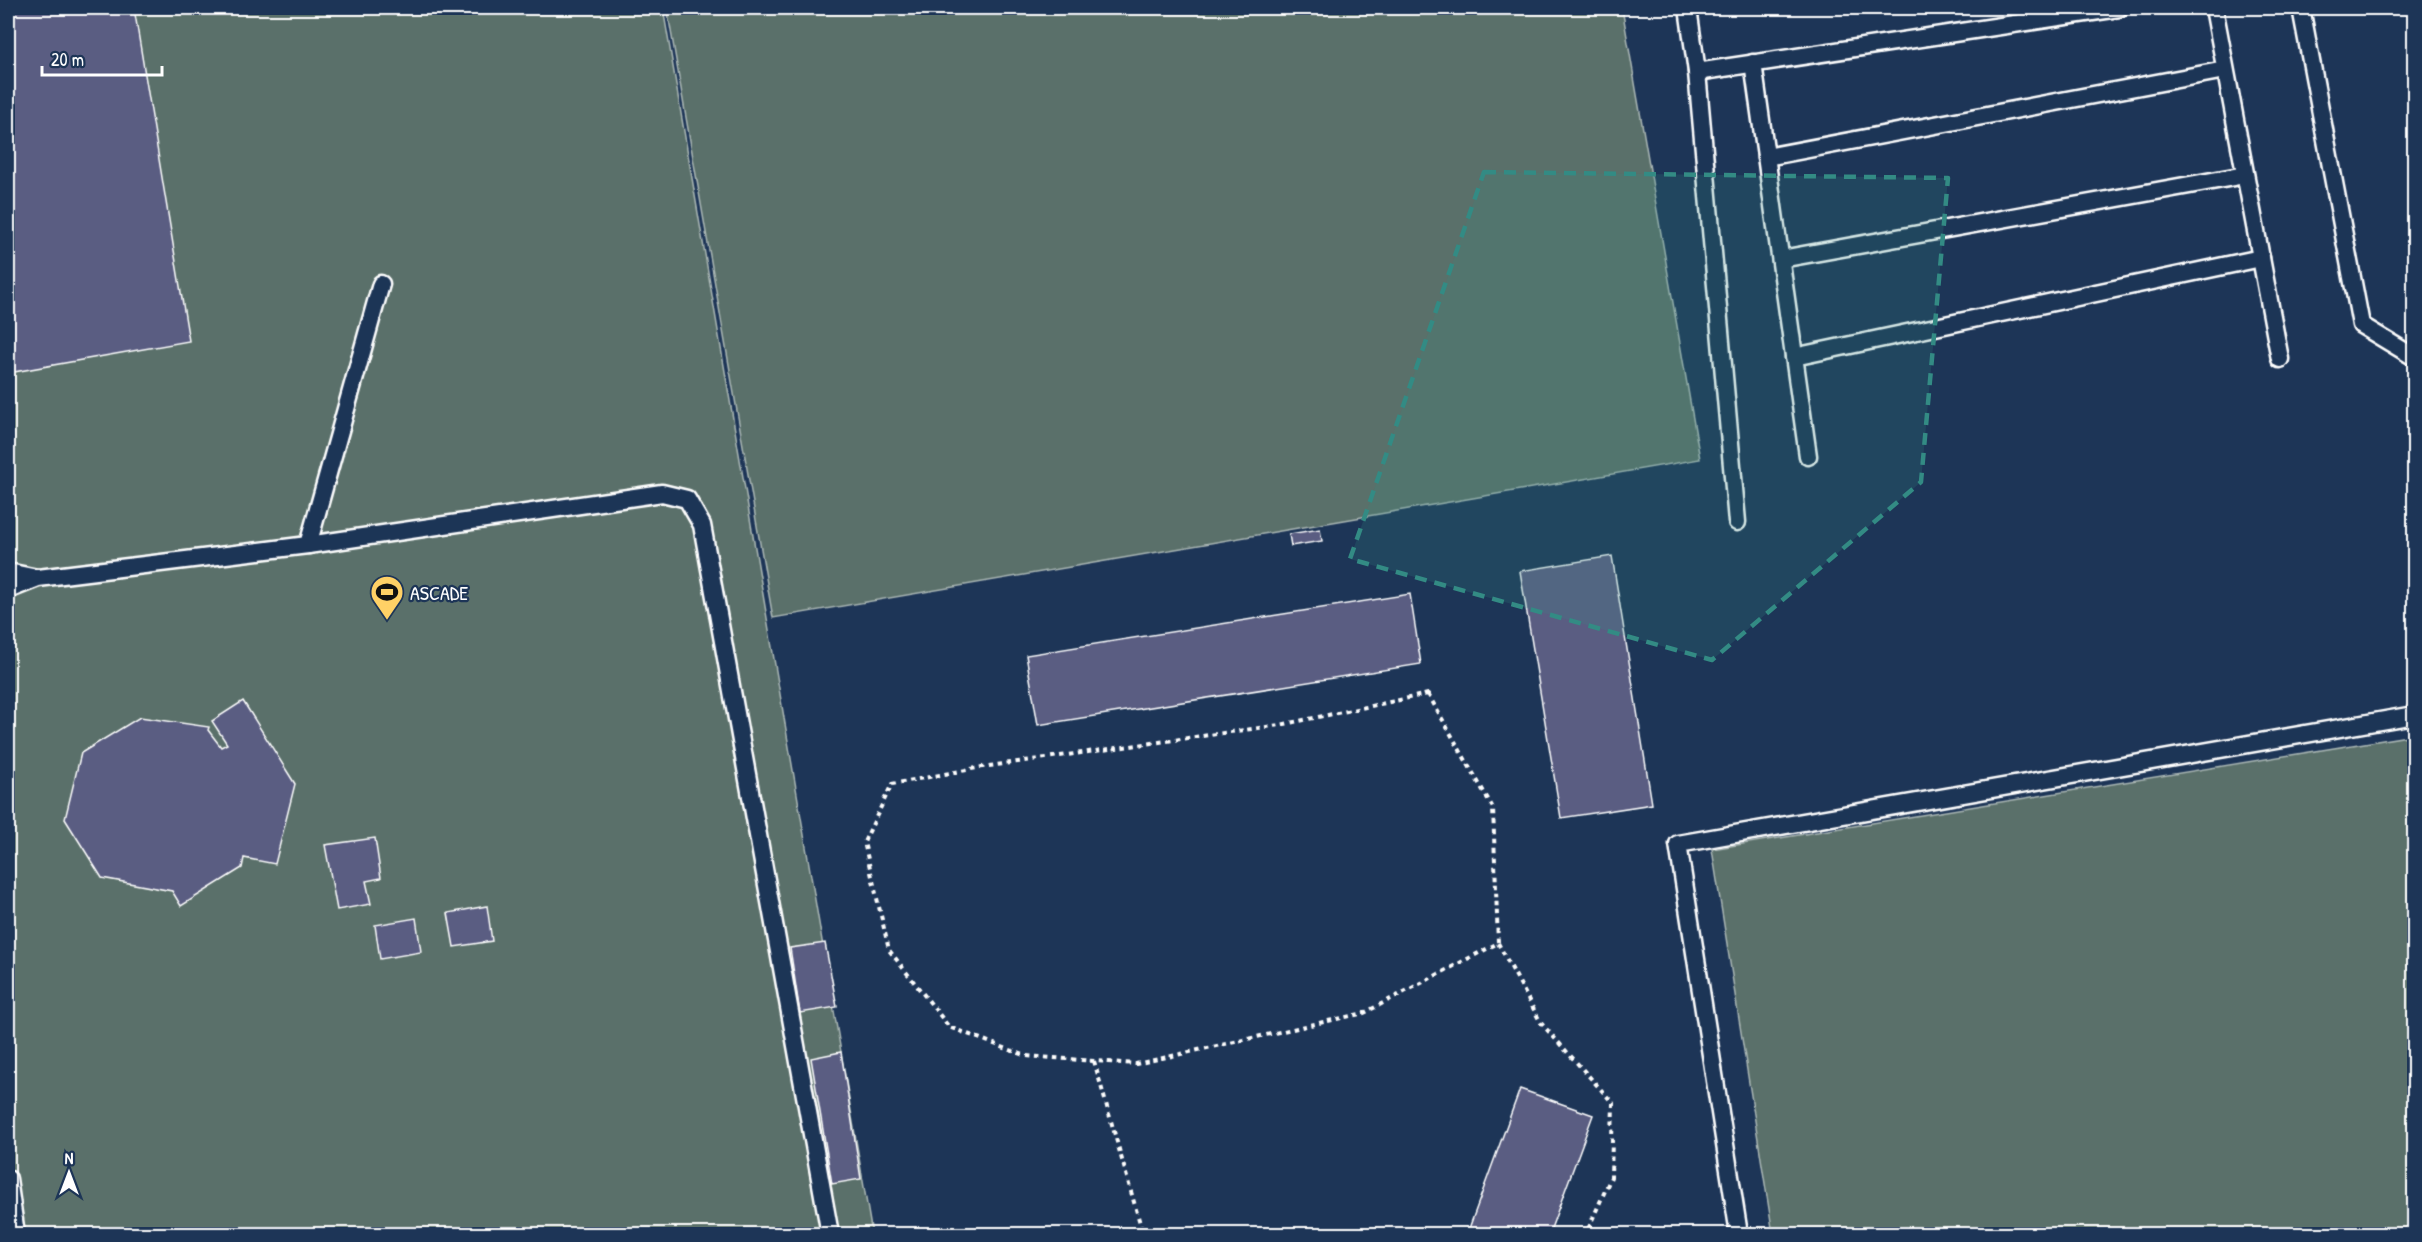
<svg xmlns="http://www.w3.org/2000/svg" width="2422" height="1242" font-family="'Patrick Hand',sans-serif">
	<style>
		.green { fill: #5a706b; stroke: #acb8b5; stroke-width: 1.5 }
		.building { fill: #5a5d82; stroke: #fff; stroke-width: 1.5 }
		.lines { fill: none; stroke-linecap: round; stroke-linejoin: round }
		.service-casing { stroke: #fff; stroke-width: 21 }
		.path { stroke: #fff; stroke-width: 4; stroke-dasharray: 4.5 4.5; stroke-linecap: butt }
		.service { stroke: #1d3557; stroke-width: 16 }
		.marked { fill: #338b84; fill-opacity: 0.2; stroke: #338b84; stroke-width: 4.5; stroke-dasharray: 12 8; stroke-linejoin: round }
		.labels { text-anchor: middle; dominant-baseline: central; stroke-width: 4.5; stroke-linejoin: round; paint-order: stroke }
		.poi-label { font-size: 20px; fill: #fff; stroke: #1d3557; text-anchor: start }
	</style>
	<rect width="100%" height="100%" fill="#1d3557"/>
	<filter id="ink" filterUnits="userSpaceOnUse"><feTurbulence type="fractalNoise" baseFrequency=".0167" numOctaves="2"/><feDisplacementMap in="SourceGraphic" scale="12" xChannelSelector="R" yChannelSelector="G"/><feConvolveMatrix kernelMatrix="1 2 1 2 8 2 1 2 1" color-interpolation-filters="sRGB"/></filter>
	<g filter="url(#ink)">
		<g class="green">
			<path d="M8,8H663L872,1234H8Z"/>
			<path d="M667,8H1622L1700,459L773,618Z"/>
			<path d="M2414,735V1234H1773L1712,849Z"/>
		</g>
		<g class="building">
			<path d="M8,8H134L189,341L8,373Z"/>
			<path d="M1320,529L1322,541L1291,546L1289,534Z"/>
			<path d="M1612,556L1652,804L1561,818L1520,571Z"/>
			<path d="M1410,594L1421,664L1038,725L1026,655Z"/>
			<path d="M243,701L295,784L275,864L244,858L242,868L181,906L172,891L102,878L65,819L81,753L140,717L209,727L208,730L221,747L227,744L212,721Z"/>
			<path d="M375,838L381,878L366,881L371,904L337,910L325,845Z"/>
			<path d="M487,906L492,941L454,947L448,913Z"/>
			<path d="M416,918L421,952L380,959L375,925Z"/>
			<path d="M825,943L837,1007L800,1013L790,948Z"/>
			<path d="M841,1052L861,1179L832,1184L811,1058Z"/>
			<path d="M1520,1089L1593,1115L1549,1234H1467Z"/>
		</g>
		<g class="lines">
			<g class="service-casing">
				<g id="service">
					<path d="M1688,8L1697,72L1737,522"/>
					<path d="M2214,8L2280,359"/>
					<path d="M2301,8L2361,325L2414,357"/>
					<path d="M1753,63L1808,456"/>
					<path d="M1697,72L2119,8"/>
					<path d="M1766,157L2225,70"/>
					<path d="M1781,259L2245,175"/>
					<path d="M1794,357L2261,258"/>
					<path d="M308,545L381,284"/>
					<path d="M8,572L37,578"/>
					<path d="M8,590L38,578L308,545L662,493L687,499L702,525L830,1234"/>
					<path d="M8,1179L16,1234"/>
					<path d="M1739,1234L1678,844L2414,715"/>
				</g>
			</g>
			<g class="path">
				<path d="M1428,694L1493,808L1498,943L1364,1013L1136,1064L1026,1056L949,1027L889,950L864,842L892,784L982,767L1280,725Z"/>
				<path d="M1498,943L1541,1023L1613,1103L1611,1177L1586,1234"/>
				<path d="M1094,1061L1143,1234"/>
			</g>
			<use href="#service" class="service"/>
		</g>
	</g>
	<path class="marked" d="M1484,172L1948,178L1921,482L1712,660L1350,559Z"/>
	<defs>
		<g id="stadium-pin" transform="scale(1.725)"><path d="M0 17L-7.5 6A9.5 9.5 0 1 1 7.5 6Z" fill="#ffd166" stroke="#1d3557"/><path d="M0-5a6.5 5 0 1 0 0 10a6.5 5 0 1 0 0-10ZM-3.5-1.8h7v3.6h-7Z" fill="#111"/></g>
	</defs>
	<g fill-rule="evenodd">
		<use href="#stadium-pin" x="387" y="592"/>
	</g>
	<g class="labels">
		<g class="poi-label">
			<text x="410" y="592">ASCADE</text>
		</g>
	</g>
	<rect width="2422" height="1242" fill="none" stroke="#1d3557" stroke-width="30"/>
	<rect x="15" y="15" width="2392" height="1212" fill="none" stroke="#fff" stroke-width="2" filter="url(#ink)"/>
	<g transform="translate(69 1173)" stroke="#1d3557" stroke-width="4.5" paint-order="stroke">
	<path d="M0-4.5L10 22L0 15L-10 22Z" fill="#ffffff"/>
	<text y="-9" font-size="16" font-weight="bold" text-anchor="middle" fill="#ffffff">N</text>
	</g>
	<path d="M42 66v9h120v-9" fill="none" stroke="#ffffff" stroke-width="3"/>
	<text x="51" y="66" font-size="18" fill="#ffffff" stroke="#1d3557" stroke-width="4.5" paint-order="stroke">20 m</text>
</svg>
